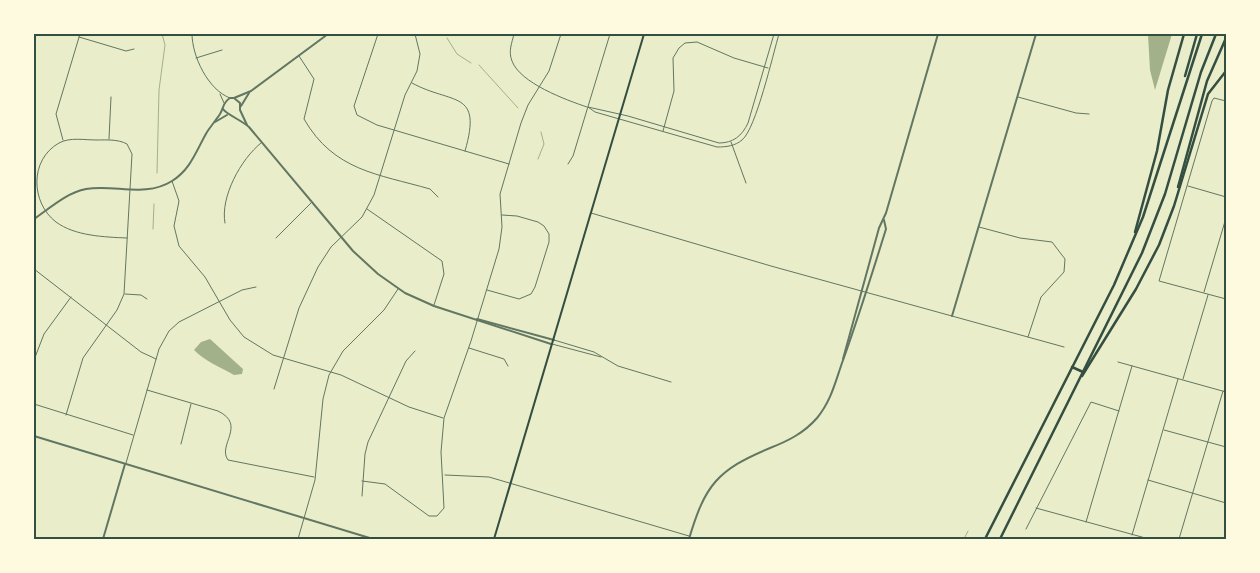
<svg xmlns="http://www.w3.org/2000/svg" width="1260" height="573" font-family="'Open Sans',sans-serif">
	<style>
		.water { fill: #a3b18a }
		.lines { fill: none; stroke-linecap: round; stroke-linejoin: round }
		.stream { stroke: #a3b18a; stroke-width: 1 }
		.minor { stroke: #617663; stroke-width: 1 }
		.tertiary { stroke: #617663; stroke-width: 2 }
		.secondary { stroke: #344e41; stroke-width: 2 }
		.motorway { stroke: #344e41; stroke-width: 2.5 }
		.neatline { fill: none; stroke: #344e41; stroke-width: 2 }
	</style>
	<rect width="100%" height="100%" fill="#e9edc9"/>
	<g class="water">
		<path d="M1148,34H1172L1155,90L1150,70Z"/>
		<path d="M210,339L243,369L242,374L234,375C220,367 205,361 194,350L201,342Z"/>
	</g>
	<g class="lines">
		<g class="stream">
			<path d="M447,38L457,54L471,63"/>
			<path d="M479,65L518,108"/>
			<path d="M538,159L544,144L541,132"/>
			<path d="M157,173L159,90L165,45L162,34"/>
			<path d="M153,229L154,204"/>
			<path d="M964,539L968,531"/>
		</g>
		<g class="minor">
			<path d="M192,34C192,56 208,90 230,98"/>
			<path d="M378,34L354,106L357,115L377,125L509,164"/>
			<path d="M514,34C512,43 508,51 512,61C520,83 566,100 587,107"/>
			<path d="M774,34L748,123C742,136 733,143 719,143L628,116L588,107L595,112L717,147C726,147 735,146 742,140C756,129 773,54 779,34"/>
			<path d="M79,37L126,51L134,49"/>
			<path d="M299,56L314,79L304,119C334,171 378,174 430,189L438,197"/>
			<path d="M196,58L222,50"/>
			<path d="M412,83C452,105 483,89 465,151"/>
			<path d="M220,94L224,103"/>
			<path d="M1018,97L1076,113L1089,114"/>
			<path d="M1226,101L1214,98L1212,101L1159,281L1226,299"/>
			<path d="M663,131L674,91L673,58L679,48L685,43L697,42L734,58L768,68"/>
			<path d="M109,139L111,97"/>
			<path d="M63,140L56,114L80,34"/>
			<path d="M731,142L746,183"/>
			<path d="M568,164L573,156L610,34"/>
			<path d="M172,181L179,201L174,226L179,246L205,277L230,320L244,337L273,355L341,375L409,407L443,418"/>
			<path d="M1188,186L1226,197"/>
			<path d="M367,209L442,261L444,274L434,305"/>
			<path d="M591,213L771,266L1064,347"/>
			<path d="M225,223C220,197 241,159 261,143"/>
			<path d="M979,227L1020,238L1052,242L1065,259L1064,272L1041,297L1028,337"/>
			<path d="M276,238L311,203"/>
			<path d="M34,269L141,352L156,359"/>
			<path d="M487,290L519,299L531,294L535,287L549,242V234L544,226L538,222L517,216L502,215"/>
			<path d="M1204,292L1226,218"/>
			<path d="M125,294L141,295L147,299"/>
			<path d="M554,340L594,352L618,366L671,382"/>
			<path d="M552,344L601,357"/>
			<path d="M469,348L504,359L508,366"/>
			<path d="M34,360L44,334L71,297"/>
			<path d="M1118,362L1226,392"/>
			<path d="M1183,379L1208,295"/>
			<path d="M274,389L299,308L318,267L331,247L362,217L374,195L405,95L417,71L420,54L415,34"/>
			<path d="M147,390L218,411C247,425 217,445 228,460L314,477"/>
			<path d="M34,404L133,435"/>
			<path d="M66,415L83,358L117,310L124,294L132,154L127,144C118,139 106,140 97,140C84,140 70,137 59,143C29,160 31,203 56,222C75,236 104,237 127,238"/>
			<path d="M1164,430L1226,447"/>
			<path d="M181,444L191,404"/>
			<path d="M126,463L159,349L169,331L179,322L242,290L256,287"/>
			<path d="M445,475L489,477L689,536"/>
			<path d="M1148,480L1226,503"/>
			<path d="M362,481L385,484L429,516H437L444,508L441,452L444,418L471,341L499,249L502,227L500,194L521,123L528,105L549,71L561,34"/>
			<path d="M362,496L365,454L368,442L406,361L415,351"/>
			<path d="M1036,508L1149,539"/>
			<path d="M1086,522L1132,366"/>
			<path d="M1026,529L1091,402L1119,411"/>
			<path d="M1132,535L1178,379"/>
			<path d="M298,539L315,480L323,399L329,375L343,351L384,310L398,289"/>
			<path d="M1179,539L1223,391"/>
		</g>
		<g class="tertiary">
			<path d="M234,98L251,91L328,34"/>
			<path d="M241,106L249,93"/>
			<path d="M223,109C226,114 241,120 249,127L353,251L378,274L405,293L434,306L551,344"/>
			<path d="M215,122L227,115"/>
			<path d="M34,219C50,208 66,193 86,189C115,184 145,198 172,181C191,169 196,151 207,132C211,126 216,120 220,114C224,107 223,102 230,98H234L240,103V110L247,125"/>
			<path d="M952,316L1036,34"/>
			<path d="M477,319L554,340"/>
			<path d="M843,359L879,228L886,213L938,34"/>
			<path d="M34,436L373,539"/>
			<path d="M103,539L125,464"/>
			<path d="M689,539C705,485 717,470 770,448C788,441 804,433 817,418C831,401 835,383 842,363C858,319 872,274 886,229L884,220"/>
		</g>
		<path class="secondary" d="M494,539L644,34"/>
		<g class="motorway">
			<path d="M1185,76L1197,34"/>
			<path d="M1178,187L1207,81L1226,38"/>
			<path d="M1135,232L1157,151L1168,90L1184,34"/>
			<path d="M1072,367L1083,372"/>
			<path d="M1082,376L1136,289L1159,245L1174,206L1208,94L1226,71"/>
			<path d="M985,539L1114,285L1143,217L1202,34"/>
			<path d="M1000,539L1142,253L1165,194L1201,72L1216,34"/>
		</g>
	</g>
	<rect width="1260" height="573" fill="none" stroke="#fefae0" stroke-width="70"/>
	<rect x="35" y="35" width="1190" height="503" class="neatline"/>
</svg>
